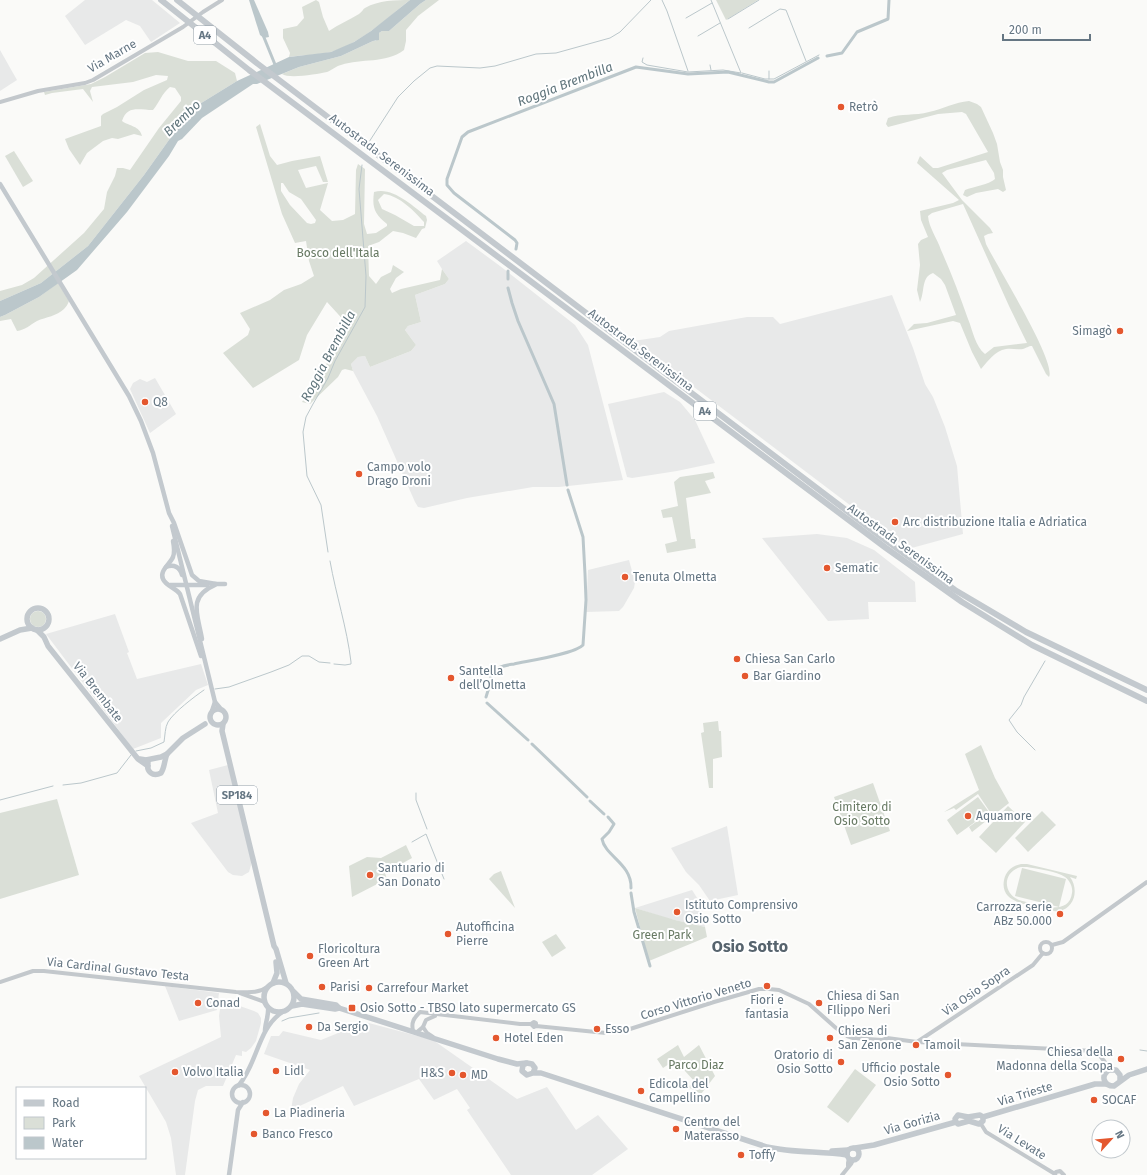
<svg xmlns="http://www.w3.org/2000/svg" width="1147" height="1175" font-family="'Fira Sans',sans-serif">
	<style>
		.built { fill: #e8e9e9 }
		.green { fill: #dadfd7; fill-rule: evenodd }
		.water { fill: #bbc7cb }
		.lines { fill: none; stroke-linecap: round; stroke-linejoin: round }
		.stream { stroke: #bbc7cb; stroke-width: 1 }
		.canal { stroke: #bbc7cb; stroke-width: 3 }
		.tertiary { stroke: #c3c8cc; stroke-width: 4 }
		.secondary { stroke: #c3c9ce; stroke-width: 4.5 }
		.primary { stroke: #c3c9ce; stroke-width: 5.5 }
		.motorway { stroke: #c3c9ce; stroke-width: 6 }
		.poi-dot { fill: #e4572e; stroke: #fff; stroke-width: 1.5 }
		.labels { text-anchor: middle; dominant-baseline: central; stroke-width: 4; stroke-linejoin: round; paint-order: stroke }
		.shield { fill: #fff; stroke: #939fa8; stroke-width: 1 }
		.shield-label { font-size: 11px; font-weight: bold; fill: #657683 }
		.street-label { font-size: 12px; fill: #657683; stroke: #fff }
		.poi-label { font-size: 12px; fill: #657683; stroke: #fff; text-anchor: start }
		.park-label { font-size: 12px; fill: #687a64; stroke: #fff }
		.water-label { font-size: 13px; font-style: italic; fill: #60757c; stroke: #fff }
		.district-label { font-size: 16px; font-weight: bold; fill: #57646e; stroke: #fff }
	</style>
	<rect width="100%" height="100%" fill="#fafaf8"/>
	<g class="built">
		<path d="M85,0H152L180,23L151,42L140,26L126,20L85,45L65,16Z"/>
		<path d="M0,50L17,80L0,91Z"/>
		<path d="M466,241L500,266L575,325L588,345L623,480L559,487H533L467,498L424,508L418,507L415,502L377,416L353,371L351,364L358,357L365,356L370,367L411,351L416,345L405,330L408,326L421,322L415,295L445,284L449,279L442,269L437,261Z"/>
		<path d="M892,295L913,348L925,384L933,397L945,427L957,466L963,534L908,549L633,341L660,337L669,331L747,317H773L780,324Z"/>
		<path d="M155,378L176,414L150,433L130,389L133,383L140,379L147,382Z"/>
		<path d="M664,392L680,402L695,420L715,463L677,471L632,478L627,477L608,404Z"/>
		<path d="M817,534L847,538L874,550L915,582L916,602H868L869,619L828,621L762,538Z"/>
		<path d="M629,560L635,582L634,588L623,607L619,611L586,612L588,570Z"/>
		<path d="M115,614L129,652L127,653L137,679L201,664L208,685L196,690L161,723V738L133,749L46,634Z"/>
		<path d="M228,765L251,860V865L249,872L242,876L233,875L228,872L191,823L218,813L209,770Z"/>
		<path d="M727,826L738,895L710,901L699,885L686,872L671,848Z"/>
		<path d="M692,890L701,904L705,927L666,918L635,908Z"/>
		<path d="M165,986L219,993L217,1010L179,1021Z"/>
		<path d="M221,1002L237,1005L254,1011L258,1013L261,1018V1023L256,1041L251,1048L246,1052L242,1051V1056L236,1055L223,1086H206L198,1090L195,1101L185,1175H176L171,1138L166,1122L139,1076L221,1037L219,1016Z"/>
		<path d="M365,1022L433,1040L517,1099L547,1087L576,1130L598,1115L628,1149L592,1175H511L467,1110L470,1108L457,1089L434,1100L419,1079L354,1106L343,1086L291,1110L293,1098L299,1084L310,1070L264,1054L271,1036H279L283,1031L321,1040Z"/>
	</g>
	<g class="green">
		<path d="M316,0L319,2L323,17L329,31C339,24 349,20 359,14C362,12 363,9 365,8C379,0 395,0 410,0C386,19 361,43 331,52C318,55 302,55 289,57L290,53L283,38V29L297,26L304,18L302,7Z"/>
		<path d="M426,0H439L418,16L406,30V41L404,50C385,64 362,58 341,65C336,66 332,70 327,72C318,74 289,79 282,74L299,67L341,56L373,41H376L379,33L382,31H389L420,4Z"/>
		<path d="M716,0H758L726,20Z"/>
		<path d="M158,52L188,61H216L235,73L237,81L198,105L181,123L144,175L88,246L41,283L0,301V291L22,285L34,278L84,233L104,209L107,192L115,176L117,168H123L130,170L159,128L181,101V97L175,88L170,87C162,93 159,103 153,110C139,110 127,105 122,121C129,126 140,126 142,136L134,134L118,139L112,138L103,141L87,153L80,165L69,149L65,139L101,126V116L103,114L117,107L144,90L167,80L168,76L156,75L133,82L92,87L90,91L93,102L83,89L52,93L45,95L44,92L91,84L105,77L145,53Z"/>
		<path d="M969,101L977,104L981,107L993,133L997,144L1000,162L1003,170V177L1006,190L1003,192L998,189L976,193L967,197L963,195L965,190C973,187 990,184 995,179L994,173L986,160L947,170L942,173L962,200L990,228L993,233L988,234L984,236L986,244C995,263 1057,362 1049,377L1046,374L1032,346C1028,346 1027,348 1023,349C1018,350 1012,348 1006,349C995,351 988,361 981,369L972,352L960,323L953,321L907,331L914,324L927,323L956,315L945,285L941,279L933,273C921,277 925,292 920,302L917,290L920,265L918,244L921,240L928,237L921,220L920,211L953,203L959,200L917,163L920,156L933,168H938L988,152L966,114L962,112L938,114L888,127L886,124L888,118C901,113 915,116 929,112C943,109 955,102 969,101ZM963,204L1009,306L1027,343L994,347L985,354C975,346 973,331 968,319C960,296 951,272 941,250C937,238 929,228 928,216L932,213Z"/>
		<path d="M260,124L270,156L277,165L292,161L320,156L328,182H323L316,166L298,170L306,188L328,183L320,210L332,221L343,220L355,214L356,170L358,164L365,169L364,224L367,234L376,233L387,226V224C374,214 372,207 374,192C392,186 413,206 426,216L427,220L425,228L422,229L416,238L403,233L393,231L379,242L368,246L369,276L376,284L381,277L391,272L393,265L404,272L396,278L390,289L392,293L401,289L440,280L442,269L449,279L445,284L415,295L421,322L408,326L405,330L416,345L411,351L370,367L365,356L358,357L351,364L353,371L345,369L342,370L338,377L310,404L302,402L324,370L332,350L348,325L327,302L307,335L299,360L253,388L223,353L248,335L250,329L240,313L270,300L284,290L301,284L314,276L309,261L306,241L295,243L282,214L256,127ZM281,183H283L289,192L301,199L316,220L315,223L311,224L307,223L290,205L281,191ZM384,194C400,196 414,211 424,222V226H414L395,215L382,209L378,200Z"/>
		<path d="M14,151L33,181L23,187L5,156Z"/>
		<path d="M58,283L69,301C68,304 66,307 64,309C57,316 46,317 37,321C30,325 25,330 17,331L11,319L0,321V317L5,315L39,297Z"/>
		<path d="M713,472L715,478L705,481L711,493L686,498L691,539H695L696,548L667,553L665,544L677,541L672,517L663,518L661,510L678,506L674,482L680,477Z"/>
		<circle cx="38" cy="619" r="8"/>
		<path d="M718,721L719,731H721L722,757L713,759V788H709L701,733L704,732L703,723Z"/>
		<path d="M981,745L995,778L1009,803L972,832L969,827L990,812L978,794L956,810L954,808L944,812L979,790L965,754Z"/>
		<path d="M873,783L890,831L851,845L834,797Z"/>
		<path d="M978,797L989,812L957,835L947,820Z"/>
		<path d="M57,799L79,875L0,899V813Z"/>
		<path d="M1008,806L1025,822L996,853L979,837Z"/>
		<path d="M1042,811L1056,825L1028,852L1015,838Z"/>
		<path d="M406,845L412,858L385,873L387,879L352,897L349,866L367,857L381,858Z"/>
		<path d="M1021,864H1027L1077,876L1076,879L1070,877C1079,889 1075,908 1059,911C1052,912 1044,909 1037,907C1023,904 1000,901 1004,880C1006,871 1012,866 1021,864ZM1021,867H1027C1037,869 1057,871 1065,877C1070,881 1073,887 1072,893C1069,918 1034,904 1019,900C1002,893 1003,871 1021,867Z"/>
		<path d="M1022,868L1066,879L1059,907L1015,896Z"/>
		<path d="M501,871L515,908L489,879L494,874Z"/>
		<path d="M635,908L675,920L705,927L707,937L649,961Z"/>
		<path d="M556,934L566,948L552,957L542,942Z"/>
		<path d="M678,1045L684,1057L699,1045L715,1076L701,1094L688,1087L695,1082L675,1060L663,1068L657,1059Z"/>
		<path d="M855,1069L876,1085L848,1123L827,1107Z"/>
	</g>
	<g class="water">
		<path d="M249,0H254L268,32L269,37L264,38L260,35Z"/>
		<path d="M410,0H426L420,4L389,31H382L379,33V40L373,41L341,56L299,67L257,84H253L202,118L182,139L178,141L169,156L127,212L77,270L39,297L5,315L0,317V301L41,283L88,246L144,175L181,123L198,105L237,81L289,57L331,52L354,42L371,31Z"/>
	</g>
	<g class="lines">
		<g class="stream">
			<path d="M662,0L667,11L688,71"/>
			<path d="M686,18L712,3"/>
			<path d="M728,19L759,0"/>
			<path d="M749,28L780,9L786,10L806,61"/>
			<path d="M698,36L720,23"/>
			<path d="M643,58L642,62L647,65L688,72L723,70L741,73L711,0"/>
			<path d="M710,65L711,70"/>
			<path d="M742,73L765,79H774L819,55"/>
			<path d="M769,79V71"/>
			<path d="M369,142L398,97L414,81L430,68L437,66L480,68L495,66L536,54L556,53L610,38L620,32L651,0"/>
			<path d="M328,552L321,505L307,476L303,432L306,417L313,404L328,378L335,361L365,307L366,276L359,189L362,165"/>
			<path d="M330,561C336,595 347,628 351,662V664L345,665L334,664"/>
			<path d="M215,689L229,687L271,672L289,665L302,656H309L319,662L330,663"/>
			<path d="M1035,750L1017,732L1009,720L1021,705L1024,697L1045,661"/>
			<path d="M136,751L151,748L164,742C165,736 165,727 168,722C174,712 194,697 204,690"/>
			<path d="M63,785L81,783L117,773L131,755"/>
			<path d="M416,793V800L427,829"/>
			<path d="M0,800L53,786"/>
			<path d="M412,842L426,834L444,879"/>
			<path d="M282,1021L289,1018L319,1013"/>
			<path d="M1140,1050L1147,1051"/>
		</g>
		<g class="canal">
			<path d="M263,35L276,67"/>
			<path d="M827,56L842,53L857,32L888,19L889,0"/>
			<path d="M516,249L517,243L515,240L454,193L447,185V179L462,137L468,132L636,67L688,74L728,72L769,82H774L818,58"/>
			<path d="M508,271V279"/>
			<path d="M508,288L512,303L518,321L554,404L567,485"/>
			<path d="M491,677C492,675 492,673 494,671C498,666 508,665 514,664C527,661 575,654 583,645L586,600L585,574L583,537L568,490"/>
			<path d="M486,697L491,681"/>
			<path d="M487,703L528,740"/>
			<path d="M532,744L587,797"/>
			<path d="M590,801L604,814"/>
			<path d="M608,817L614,824L609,832L602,839C605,856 632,864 631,888"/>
			<path d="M631,893L634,912L650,966"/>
		</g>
		<g class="tertiary">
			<path d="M0,102L38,91L85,83L93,80L183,27L203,12L222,0"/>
			<circle cx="1046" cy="948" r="6"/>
			<path d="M1052,945L1063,942L1147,882"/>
			<path d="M0,982L33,971H44L236,992C247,992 258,994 267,987"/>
			<path d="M240,993L265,1002"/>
			<path d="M531,1024L534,1027L536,1026L606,1033L630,1029L714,1002L759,989H769L779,990L809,1004L836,1028L847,1036L853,1038L882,1040L887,1038L917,1042L1094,1051C1102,1055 1104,1064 1112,1069"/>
			<path d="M423,1027L427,1033L433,1037"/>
			<path d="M413,1031C411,1022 414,1018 420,1012L520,1024H531L534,1022L536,1023V1026"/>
			<path d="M417,1032L423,1027L426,1020L435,1016"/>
			<path d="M917,1042L1033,965L1043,953"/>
			<path d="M981,1124L986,1132L1055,1174"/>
			<path d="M848,1166V1163L849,1158"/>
			<path d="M842,1175L851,1164L853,1160"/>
			<path d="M1055,1175L1056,1172L1060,1171L1064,1175"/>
		</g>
		<g class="secondary">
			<path d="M0,184L129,396L141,421L153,453L169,513L174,523L192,575L199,581L216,584"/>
			<path d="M172,526L215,702L220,708"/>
			<path d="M173,541C174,546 175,552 173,557C170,564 159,571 163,579C166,586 176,588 180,594L201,656"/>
			<path d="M166,567C174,564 180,567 182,575"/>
			<path d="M214,584H225"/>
			<path d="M170,585H207"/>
			<path d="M202,639C198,615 187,597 215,585"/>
			<path d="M212,711L215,702"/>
			<path d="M265,1031C265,1023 269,1016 268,1007"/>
			<path d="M239,1085C257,1064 258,1029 281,1013"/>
			<circle cx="241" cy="1094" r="9"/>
			<path d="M229,1175L238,1110L243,1102"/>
		</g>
		<g class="primary">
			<circle cx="38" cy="619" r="11"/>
			<path d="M37,630L44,637L48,646L138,759L148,766"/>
			<path d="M0,639L20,630L32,628"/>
			<circle cx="218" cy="717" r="8"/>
			<path d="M223,724L222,731L274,946L276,949L286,983"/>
			<path d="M140,759L146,760L161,757L167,754L183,738L205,724"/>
			<path d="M148,763C146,772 153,777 161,773C165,767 164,761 167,754"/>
			<circle cx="279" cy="997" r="15"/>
			<path d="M273,983L277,973L276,962"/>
			<path d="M294,992L301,999L336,1005L339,1008L498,1059L517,1064L526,1063"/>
			<path d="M292,1006L302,1004L335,1009L339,1008"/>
			<path d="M533,1073L535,1068L532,1064L527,1063L523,1065L522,1071L527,1075L533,1073H541L767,1147C793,1153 821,1151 847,1155"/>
			<path d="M1120,1081V1075L1116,1070H1109C1100,1076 1104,1086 1114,1086L1129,1075L1147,1069"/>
			<path d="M958,1115L968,1117L980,1115L983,1117V1121L979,1124L969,1121L958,1124L956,1122L955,1119Z"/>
			<path d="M983,1117L1095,1084H1106"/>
			<circle cx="853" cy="1154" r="6"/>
			<path d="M855,1148L874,1145L956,1122"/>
			<path d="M832,1151L848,1150"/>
		</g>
		<g class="motorway">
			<path d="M161,0L249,70L886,548L962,602L1032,645L1147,701"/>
			<path d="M177,0L258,64L880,536L955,590L1026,632L1147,690"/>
		</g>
	</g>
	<g class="poi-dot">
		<circle cx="841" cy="107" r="4"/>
		<circle cx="1120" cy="331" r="4"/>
		<circle cx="145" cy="402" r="4"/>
		<circle cx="359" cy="474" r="4"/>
		<circle cx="895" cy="522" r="4"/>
		<circle cx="827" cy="568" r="4"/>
		<circle cx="625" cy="577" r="4"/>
		<circle cx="737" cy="659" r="4"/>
		<circle cx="745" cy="676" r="4"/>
		<circle cx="451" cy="678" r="4"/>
		<circle cx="968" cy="816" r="4"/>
		<circle cx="370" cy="875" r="4"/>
		<circle cx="677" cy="912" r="4"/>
		<circle cx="1060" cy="914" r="4"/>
		<circle cx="448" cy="934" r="4"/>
		<circle cx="310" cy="956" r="4"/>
		<circle cx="767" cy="986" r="4"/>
		<circle cx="322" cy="987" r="4"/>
		<circle cx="369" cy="988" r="4"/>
		<circle cx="198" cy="1003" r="4"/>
		<circle cx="819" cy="1003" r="4"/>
		<rect x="348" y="1004" width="8" height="8" rx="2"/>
		<circle cx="309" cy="1027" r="4"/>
		<circle cx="597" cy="1029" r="4"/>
		<circle cx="496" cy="1038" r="4"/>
		<circle cx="830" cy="1038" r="4"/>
		<circle cx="916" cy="1045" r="4"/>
		<circle cx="1121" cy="1059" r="4"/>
		<circle cx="841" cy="1062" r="4"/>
		<circle cx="276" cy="1071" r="4"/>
		<circle cx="175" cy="1072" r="4"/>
		<circle cx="452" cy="1073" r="4"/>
		<circle cx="463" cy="1075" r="4"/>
		<circle cx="948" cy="1075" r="4"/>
		<circle cx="641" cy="1091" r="4"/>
		<circle cx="1094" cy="1100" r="4"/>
		<circle cx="266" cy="1113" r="4"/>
		<circle cx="676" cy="1129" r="4"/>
		<circle cx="254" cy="1134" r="4"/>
		<circle cx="741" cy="1155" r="4"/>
	</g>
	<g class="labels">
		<g class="shield">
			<rect x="194" y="26" width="22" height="18" rx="3"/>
			<rect x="694" y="402" width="22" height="18" rx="3"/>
			<rect x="217" y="786" width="40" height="18" rx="3"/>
		</g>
		<g class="shield-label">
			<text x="205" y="35">A4</text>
			<text x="705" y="411">A4</text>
			<text x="237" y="795">SP184</text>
		</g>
		<g class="street-label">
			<text transform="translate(112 56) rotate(-30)">Via Marne</text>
			<text transform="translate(382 155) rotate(37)">Autostrada Serenissima</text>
			<text transform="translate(641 350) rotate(37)">Autostrada Serenissima</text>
			<text transform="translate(901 544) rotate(36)">Autostrada Serenissima</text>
			<text transform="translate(98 692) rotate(52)">Via Brembate</text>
			<text transform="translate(118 969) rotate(6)">Via Cardinal Gustavo Testa</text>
			<text transform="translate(976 991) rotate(-34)">Via Osio Sopra</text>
			<text transform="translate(696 999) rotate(-17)">Corso Vittorio Veneto</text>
			<text transform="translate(1025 1094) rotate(-17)">Via Trieste</text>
			<text transform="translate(912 1123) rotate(-16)">Via Gorizia</text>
			<text transform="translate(1022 1142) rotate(32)">Via Levate</text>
		</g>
		<g class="poi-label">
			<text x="849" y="107">Retrò</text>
			<text x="1112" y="331" text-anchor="end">Simagò</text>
			<text x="153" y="402">Q8</text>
			<text x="367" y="467">Campo volo<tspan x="367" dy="14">Drago Droni</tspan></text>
			<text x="903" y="522">Arc distribuzione Italia e Adriatica</text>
			<text x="835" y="568">Sematic</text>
			<text x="633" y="577">Tenuta Olmetta</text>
			<text x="745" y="659">Chiesa San Carlo</text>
			<text x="459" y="671">Santella<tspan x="459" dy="14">dell’Olmetta</tspan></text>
			<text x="753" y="676">Bar Giardino</text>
			<text x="976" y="816">Aquamore</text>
			<text x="378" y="868">Santuario di<tspan x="378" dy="14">San Donato</tspan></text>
			<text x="685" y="905">Istituto Comprensivo<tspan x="685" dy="14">Osio Sotto</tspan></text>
			<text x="1052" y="907" text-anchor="end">Carrozza serie<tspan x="1052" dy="14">ABz 50.000</tspan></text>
			<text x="456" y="927">Autofficina<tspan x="456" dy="14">Pierre</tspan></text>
			<text x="318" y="949">Floricoltura<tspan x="318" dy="14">Green Art</tspan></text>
			<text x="330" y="987">Parisi</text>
			<text x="377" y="988">Carrefour Market</text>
			<text x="827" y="996">Chiesa di San<tspan x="827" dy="14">FIlippo Neri</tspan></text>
			<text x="767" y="1000" text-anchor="middle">Fiori e<tspan x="767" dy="14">fantasia</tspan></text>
			<text x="206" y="1003">Conad</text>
			<text x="360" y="1008">Osio Sotto - TBSO lato supermercato GS</text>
			<text x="317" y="1027">Da Sergio</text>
			<text x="605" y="1029">Esso</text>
			<text x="838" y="1031">Chiesa di<tspan x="838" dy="14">San Zenone</tspan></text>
			<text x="504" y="1038">Hotel Eden</text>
			<text x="924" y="1045">Tamoil</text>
			<text x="1113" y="1052" text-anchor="end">Chiesa della<tspan x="1113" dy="14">Madonna della Scopa</tspan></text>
			<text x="833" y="1055" text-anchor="end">Oratorio di<tspan x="833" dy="14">Osio Sotto</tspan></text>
			<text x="940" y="1068" text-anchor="end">Ufficio postale<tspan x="940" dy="14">Osio Sotto</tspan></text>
			<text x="284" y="1071">Lidl</text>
			<text x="183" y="1072">Volvo Italia</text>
			<text x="444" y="1073" text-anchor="end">H&amp;S</text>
			<text x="471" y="1075">MD</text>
			<text x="649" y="1084">Edicola del<tspan x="649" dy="14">Campellino</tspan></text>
			<text x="1102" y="1100">SOCAF</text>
			<text x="274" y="1113">La Piadineria</text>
			<text x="684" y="1122">Centro del<tspan x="684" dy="14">Materasso</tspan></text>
			<text x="262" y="1134">Banco Fresco</text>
			<text x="749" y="1155">Toffy</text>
		</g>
		<g class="park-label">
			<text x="338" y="253">Bosco dell'Itala</text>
			<text x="862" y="807">Cimitero di<tspan x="862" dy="14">Osio Sotto</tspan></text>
			<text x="662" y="935">Green Park</text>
			<text x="696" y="1065">Parco Diaz</text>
		</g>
		<g class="water-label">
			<text transform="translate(565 84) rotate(-21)">Roggia Brembilla</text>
			<text transform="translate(182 118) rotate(-44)">Brembo</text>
			<text transform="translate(328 356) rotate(-62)">Roggia Brembilla</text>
		</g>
		<g class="district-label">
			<text x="750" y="946">Osio Sotto</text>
		</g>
	</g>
	<rect x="16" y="1087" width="130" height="72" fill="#ffffff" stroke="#c1c8cd"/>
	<rect x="24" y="1100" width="20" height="6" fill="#c3c9ce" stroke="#c1c8cd"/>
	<text x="52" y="1107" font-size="12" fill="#657683">Road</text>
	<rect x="24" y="1117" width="20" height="12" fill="#dadfd7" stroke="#c1c8cd"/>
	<text x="52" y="1127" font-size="12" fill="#657683">Park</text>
	<rect x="24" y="1137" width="20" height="12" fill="#bbc7cb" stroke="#c1c8cd"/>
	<text x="52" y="1147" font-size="12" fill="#657683">Water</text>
	<g transform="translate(1111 1139) rotate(63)"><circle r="19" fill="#ffffff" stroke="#c1c8cd"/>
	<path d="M0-3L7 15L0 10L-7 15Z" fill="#e4572e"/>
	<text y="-6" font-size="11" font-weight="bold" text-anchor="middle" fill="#657683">N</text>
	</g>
	<path d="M1003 34v6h87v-6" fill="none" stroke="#657683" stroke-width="2"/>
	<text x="1009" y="34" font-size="12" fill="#657683" stroke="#ffffff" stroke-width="3" paint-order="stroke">200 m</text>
</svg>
